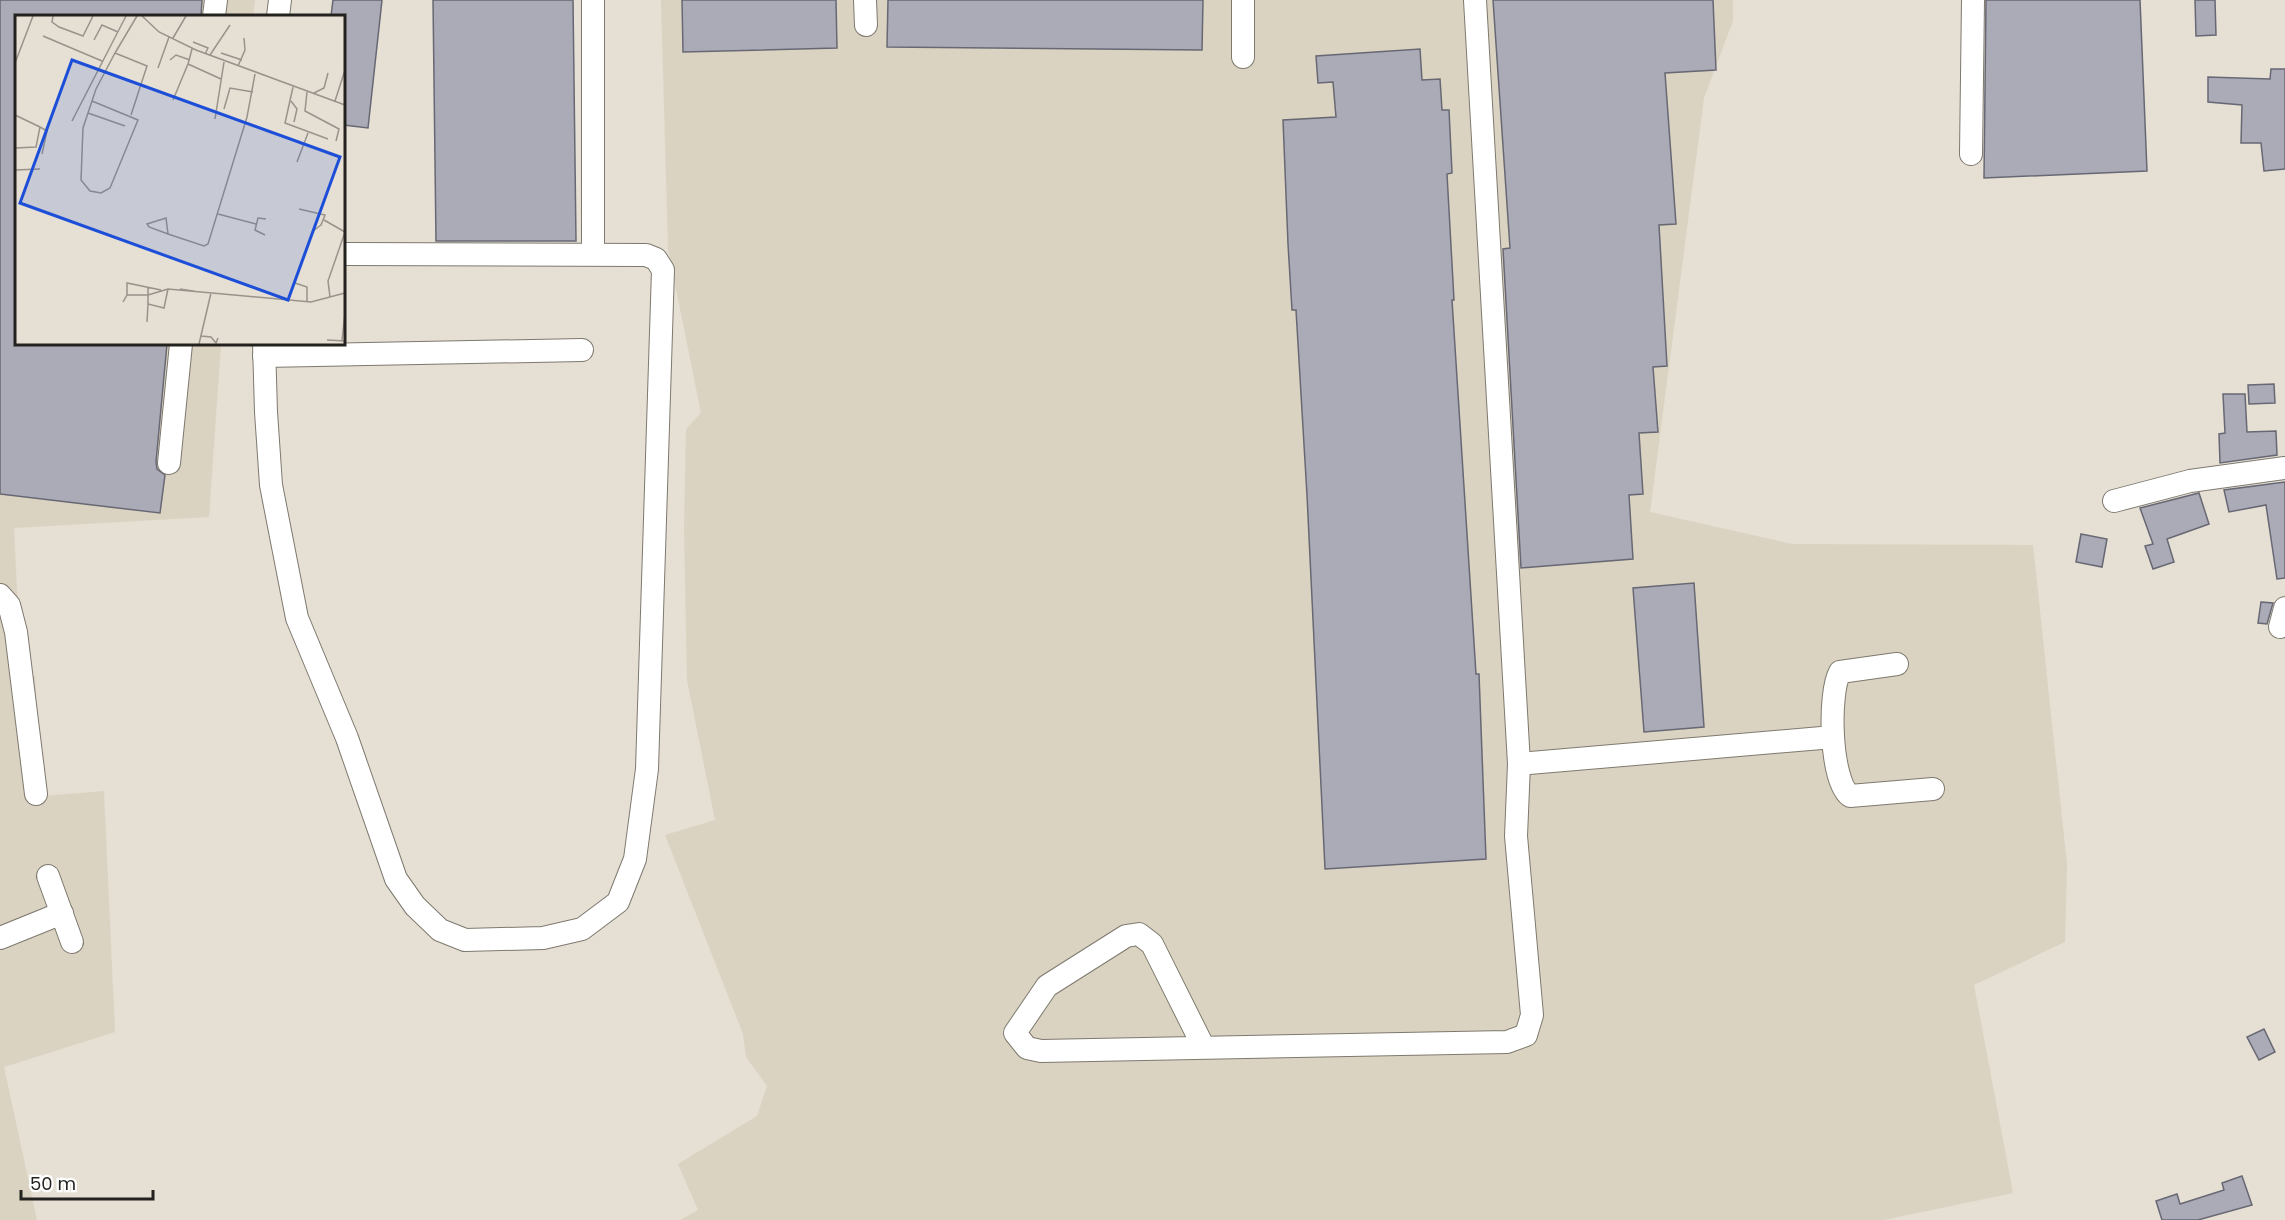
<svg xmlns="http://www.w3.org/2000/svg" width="2285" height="1220" font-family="Poppins,sans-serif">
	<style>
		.built { fill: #dbd3c1 }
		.building { fill: #aaabb7; stroke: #676873; stroke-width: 1.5 }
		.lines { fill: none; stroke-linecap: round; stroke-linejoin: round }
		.minor-casing { stroke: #7e796f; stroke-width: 24 }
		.minor { stroke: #fff; stroke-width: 22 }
		.inset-road { fill: none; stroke: #98938b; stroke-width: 1.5 }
		.view { fill: #1d4ed8; fill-opacity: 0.15; stroke: #1d4ed8; stroke-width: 3 }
		.inset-edge { fill: none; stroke: #24221e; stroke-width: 3 }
	</style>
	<rect width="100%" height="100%" fill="#e5dfd4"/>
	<g class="built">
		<path d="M0,0H255L253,16H16V344H221L209,517L14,528L21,671L35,676L42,796L104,791L115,1032L4,1067L37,1220H0Z"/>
		<path d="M661,0H1733V21L1704,98L1650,512L1792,544L2033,545L2067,864L2065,942L1974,985L2013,1193L1884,1220H680L698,1210L678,1164L757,1116L767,1086L746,1057L743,1034L665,835L715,820L687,680L684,531L686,429L701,413L668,249Z"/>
	</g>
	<g class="building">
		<path d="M0,0H202L201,16H16V344H167L156,462L157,469L165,475L160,513L0,494Z"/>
		<path d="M333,0H382L368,128L344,125V16H331Z"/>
		<path d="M433,0H573L576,241H436Z"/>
		<path d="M682,0H836L837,48L683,52Z"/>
		<path d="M888,0H1203L1202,50L887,47Z"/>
		<path d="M1493,0H1713L1716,70L1665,73L1676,224L1659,225L1667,366L1653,367L1658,432L1639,433L1643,494L1629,495L1633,559L1521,568L1503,249L1510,248Z"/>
		<path d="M1986,0H2140L2147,171L1984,178Z"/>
		<path d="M2195,0H2215L2216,35L2196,36Z"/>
		<path d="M1420,49L1422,80L1440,79L1442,110H1449L1452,173L1447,174L1454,300H1452L1476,674H1479L1486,859L1325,869L1307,495L1296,310H1292L1288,244L1283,120L1336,117L1333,82L1318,83L1316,56Z"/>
		<path d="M2271,69H2285V169L2264,171L2261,143H2241L2242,105L2208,102V77L2270,79Z"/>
		<path d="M2274,384L2275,403L2249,404L2248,385Z"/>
		<path d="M2223,394H2245L2247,432L2276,431L2277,455L2220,463L2219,434L2225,433Z"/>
		<path d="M2285,482V578L2277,579L2266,505L2229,512L2224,490Z"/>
		<path d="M2199,493L2209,524L2167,539L2174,562L2153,569L2145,546L2153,544L2140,508Z"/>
		<path d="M2081,534L2107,539L2102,567L2076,562Z"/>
		<path d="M1694,583L1704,727L1644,732L1633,588Z"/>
		<path d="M2261,602L2273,603L2267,624L2258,623Z"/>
		<path d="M2264,1029L2275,1052L2259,1060L2247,1037Z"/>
		<path d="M2242,1176L2252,1205L2198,1220H2162L2156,1201L2177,1194L2180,1204L2224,1190L2222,1183Z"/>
	</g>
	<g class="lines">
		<g class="minor-casing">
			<g id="minor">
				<path d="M865,0L866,25"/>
				<path d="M214,16L216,0"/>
				<path d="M278,16L280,0"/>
				<path d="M1243,57V0"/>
				<path d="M1971,154L1973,0"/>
				<path d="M593,254V0"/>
				<path d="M264,344L266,412L271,485L297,618L347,738L396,879L415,906L440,930L465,940L543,938L582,929L618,902L635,859L647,769L663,270L656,259L646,255L344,254"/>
				<path d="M264,356L582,350"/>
				<path d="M169,463L181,344"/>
				<path d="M2114,501L2190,481L2285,468"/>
				<path d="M0,595L9,605L16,632L36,794"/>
				<path d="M2280,627L2285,608"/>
				<path d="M1897,664L1840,672C1828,693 1830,780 1850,796L1933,789"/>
				<path d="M1519,764L1833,737"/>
				<path d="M48,876L72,942"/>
				<path d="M0,938L62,913"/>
				<path d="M1204,1048L1152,944L1139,934L1126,936L1047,986L1015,1033L1027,1048L1041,1051L1507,1042L1526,1035L1532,1015L1516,836L1519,764L1475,0"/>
			</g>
		</g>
		<use href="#minor" class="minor"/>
	</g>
	<g transform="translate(15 15)">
		<rect width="330" height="330" fill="#e5dfd4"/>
		<path class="inset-road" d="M38,1L37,7L44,12L68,21L78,1M127,1L144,17L181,35L330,90M28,21L87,46M158,23L171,1M79,25L87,10L103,17M178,27L193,33L190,39M177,34L173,49L206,64M100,38L122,1M206,38L227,45M195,40L215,10M155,45L161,40L175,45M0,48L18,1M223,51L230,35L229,23M143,53L154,22M278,72L270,108L313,124M292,77L290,96L324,114L321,126M299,78L309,73L313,58M158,85L173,49M77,86L123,105L95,173L86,178L75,176L66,165L68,113L81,74L100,38L132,51L116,100M276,86L282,94L279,107M320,86L330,55M209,94L215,73L238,77M73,98L110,111M0,100L25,112L21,132L0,133M200,104L209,47M57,106L111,1M25,112L32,116L27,139M282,147L293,118M0,155L25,154M284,194L310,200L306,210L298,216M203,199L241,209M309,205L330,217M153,219L151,203L132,209L134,212L153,219L189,231L193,229L232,102L240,59M250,220L240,215L243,203L251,204M280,268L292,272V287M133,272V289L149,293L153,274M165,274L184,277M112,280V268L146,275M315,282L313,266L330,217M108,287L112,280H133L153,274L296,287L330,278M132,307L133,289M186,321L196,322L201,328L203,323M312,325L330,326M327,325L330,298M184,329L196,278"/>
		<path class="view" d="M57,45L325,142L273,285L5,188Z"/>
		<rect width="330" height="330" class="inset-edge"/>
	</g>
	<path d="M21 1190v9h132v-9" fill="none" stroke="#24221e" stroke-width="3"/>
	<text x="30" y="1190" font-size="18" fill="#24221e" stroke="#ffffff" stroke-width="4.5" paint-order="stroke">50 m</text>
</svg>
